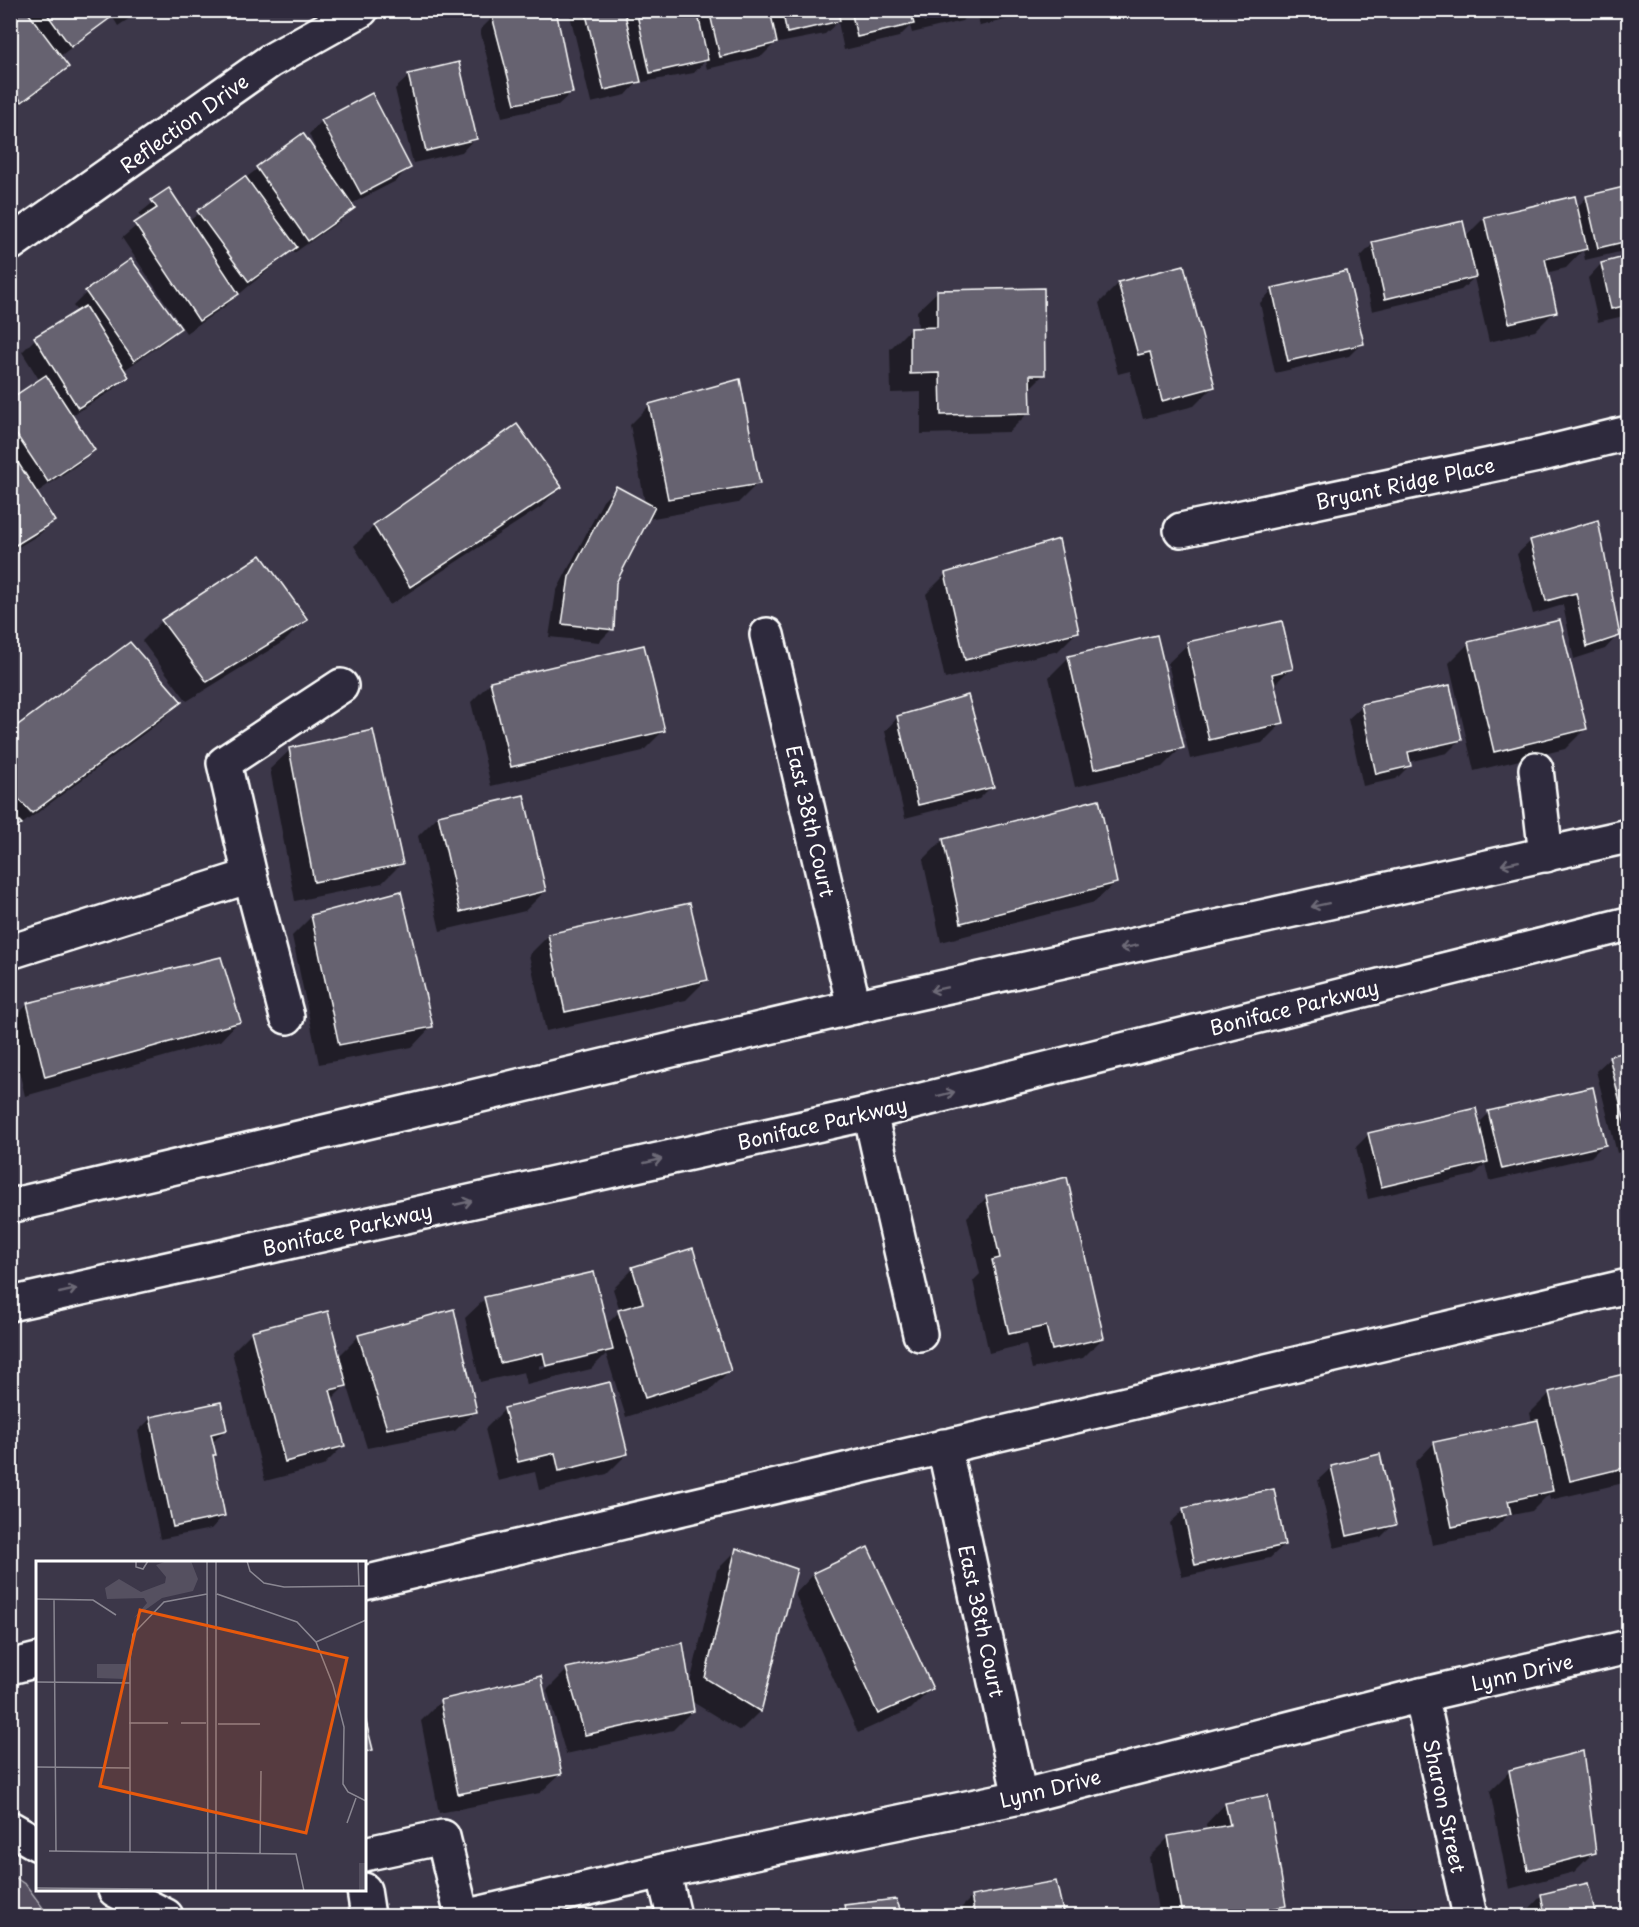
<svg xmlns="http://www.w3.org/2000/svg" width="1639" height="1927" font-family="'Playpen Sans',sans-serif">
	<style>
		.green { fill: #555060; stroke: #aaa8b0; stroke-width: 1.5 }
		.shadow { fill: #0007; fill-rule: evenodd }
		.building { fill: #666270; stroke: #fff; stroke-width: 1.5 }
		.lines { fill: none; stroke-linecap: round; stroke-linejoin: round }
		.minor-casing { stroke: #fff; stroke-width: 38 }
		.major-casing { stroke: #fff; stroke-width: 38 }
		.minor { stroke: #2f2a3d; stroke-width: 33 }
		.major { stroke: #2f2a3d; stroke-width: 33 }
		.oneway { stroke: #6d6a77 }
		.labels { text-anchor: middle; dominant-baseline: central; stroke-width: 4.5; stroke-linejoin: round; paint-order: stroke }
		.street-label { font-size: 20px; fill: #fff; stroke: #2f2a3d }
		.inset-road { fill: none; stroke: #8a8792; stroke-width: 1.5 }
		.view { fill: #e8590c; fill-opacity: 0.15; stroke: #e8590c; stroke-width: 3 }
		.inset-edge { fill: none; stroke: #fff; stroke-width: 3 }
	</style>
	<rect width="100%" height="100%" fill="#3c3749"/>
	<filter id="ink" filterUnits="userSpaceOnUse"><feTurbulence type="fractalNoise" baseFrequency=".0167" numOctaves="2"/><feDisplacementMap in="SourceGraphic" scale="12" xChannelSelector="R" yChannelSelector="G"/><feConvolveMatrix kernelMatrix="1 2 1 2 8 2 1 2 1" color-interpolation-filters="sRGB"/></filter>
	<g filter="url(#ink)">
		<path class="green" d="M10,1874L26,1885L49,1916H11Z"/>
		<g class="shadow">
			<path d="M16,10H142L118,26L112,16L59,57L67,67L54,80L10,112V15Z"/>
			<path d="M575,10H972L962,21L912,33L910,26L899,37L844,50L838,22L825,34L774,44L762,56L707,69L705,61L694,73L637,83L626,95L591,103L570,15Z"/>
			<path d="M976,10H1033L1029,14L980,26Z"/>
			<path d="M493,17L572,92L558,105L502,117L480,30Z"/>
			<path d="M409,76L475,138L462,152L413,163L395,89Z"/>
			<path d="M322,121L409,167L396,181L351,204L353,208L340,221L294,253L292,250L224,307L186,333L122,238L143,220L139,214L168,190L189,221L302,135L322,163L309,134Z"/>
			<path d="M1628,188V250L1585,260L1583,250L1566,268L1546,273L1555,311L1535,331L1489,342L1474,278L1461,290L1372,311L1360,257L1373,244L1465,237L1484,218L1576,208L1587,197Z"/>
			<path d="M1628,258V315L1598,322L1588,278L1601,264Z"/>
			<path d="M1119,283L1214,386L1194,406L1143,419L1130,371L1118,374L1099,303Z"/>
			<path d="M1273,289L1362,343L1349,356L1275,373L1260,303Z"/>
			<path d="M937,292L1044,374L1029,389V412L1009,432L921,434V392L891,393L890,349L910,329H918L917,311Z"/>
			<path d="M86,293L181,326L166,341L123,371L127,377L113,390L71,416L93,450L80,463L36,493L53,521L40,534L10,552V400L40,381L22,352L35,339L78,312L73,306Z"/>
			<path d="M649,406L758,483L738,503L648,519L615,582L612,629L599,642L549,637L556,592L603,501L616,488L645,503L630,425Z"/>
			<path d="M560,487L541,507L390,605L354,546L374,526Z"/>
			<path d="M1531,541L1618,635L1605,649L1574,659L1563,605L1533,614L1517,554Z"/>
			<path d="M260,557L306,620L286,640L187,701L142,641L162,621Z"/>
			<path d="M946,574L1078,631L1058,651L945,679L926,594Z"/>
			<path d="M1469,643L1585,729L1565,749L1474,771L1449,663Z"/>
			<path d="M1188,644L1291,668L1273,686L1282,723L1262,743L1190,759L1168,663Z"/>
			<path d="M1069,657L1182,747L1162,767L1075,787L1049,677Z"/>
			<path d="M491,682L663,731L643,751L491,786L471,702Z"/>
			<path d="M180,702L161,721L10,833V733Z"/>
			<path d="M1362,706L1460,740L1447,753L1408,762L1409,766L1396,779L1363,786L1348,719Z"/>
			<path d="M898,717L992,786L979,799L905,818L885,731Z"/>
			<path d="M290,750L402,863L382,883L295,901L270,769Z"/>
			<path d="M523,797L545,891L525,911L440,931L418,836L438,816Z"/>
			<path d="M943,840L1115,883L1095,902L941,942L923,860Z"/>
			<path d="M312,916L431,1027L412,1047L319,1064L292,936Z"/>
			<path d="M549,935L706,980L686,1000L546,1031L529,955Z"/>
			<path d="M28,1004L239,1021L220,1041L25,1096L10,1033V1022Z"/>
			<path d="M1628,1053V1150L1617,1153L1596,1071L1610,1058Z"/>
			<path d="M1489,1113L1604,1144L1591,1157L1489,1181L1485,1164L1474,1175L1368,1199L1356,1147L1369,1134L1478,1124Z"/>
			<path d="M987,1197L1103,1338L1083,1358L1032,1369L1026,1344L989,1353L973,1281L980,1274L967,1217Z"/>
			<path d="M633,1269L729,1371L709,1391L626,1417L606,1354L591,1369L527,1385L524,1372L480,1382L465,1318L485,1299L605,1326L620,1311L613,1289ZM590,1354V1357L539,1369V1366Z"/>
			<path d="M252,1332L338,1357L359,1336L475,1411L455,1431L367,1448L347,1384L331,1400L343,1446L323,1466L265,1481L232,1352Z"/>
			<path d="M1628,1375V1482L1550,1500L1549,1494L1532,1511L1507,1516L1489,1534L1432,1545L1415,1463L1434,1443L1532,1423L1530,1413L1550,1393Z"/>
			<path d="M505,1409L627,1454L607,1474L539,1490L535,1472L498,1481L485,1429Z"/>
			<path d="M151,1418L225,1430L212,1443L215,1454L212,1457L224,1515L211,1529L160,1539L138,1431Z"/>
			<path d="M1332,1467L1394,1524L1381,1537L1334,1548L1318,1480Z"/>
			<path d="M1184,1510L1284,1545L1270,1558L1182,1577L1170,1523Z"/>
			<path d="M737,1550L760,1711L740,1731L691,1701L693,1710L673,1730L566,1754L547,1690L567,1670L689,1687L717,1570Z"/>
			<path d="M814,1574L931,1689L911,1709L858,1733L795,1594Z"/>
			<path d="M441,1701L560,1774L540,1793L439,1813L421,1721Z"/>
			<path d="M1510,1771L1594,1852L1574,1872L1509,1889L1490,1791Z"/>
			<path d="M1225,1804L1285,1905L1274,1916H1159L1149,1857L1169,1837L1207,1831L1206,1824Z"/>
			<path d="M1055,1883L1062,1916H953L972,1897Z"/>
			<path d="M1587,1885L1595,1916H1530L1529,1909L1542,1895Z"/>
			<path d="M895,1900L901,1916H835L844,1907Z"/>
		</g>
		<g class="building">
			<path d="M13,10H26L69,67L22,102L10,86V13Z"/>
			<path d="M44,10H116L117,13L71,47Z"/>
			<path d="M515,10H556L573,93L515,104L492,16Z"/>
			<path d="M585,10H624L641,82L604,90Z"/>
			<path d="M636,10H697L708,60L650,73Z"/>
			<path d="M709,10H770L777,43L720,57Z"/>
			<path d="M782,10H838L840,21L787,33Z"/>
			<path d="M851,10H910L914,24L857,37Z"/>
			<path d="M923,10H968L925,20Z"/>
			<path d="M459,62L477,139L426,151L408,74Z"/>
			<path d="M372,93L411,168L361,194L321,120Z"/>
			<path d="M303,133L355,208L308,241L256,167Z"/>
			<path d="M245,176L297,247L249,282L197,211Z"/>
			<path d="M1628,186V241L1598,248L1586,196Z"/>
			<path d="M169,188L239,294L199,321L134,223L157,208L151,200Z"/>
			<path d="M1575,196L1587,249L1545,259L1557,312L1509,323L1484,217Z"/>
			<path d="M1463,221L1476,277L1385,299L1372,242Z"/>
			<path d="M1628,256V305L1611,309L1601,263Z"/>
			<path d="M131,259L181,328L134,361L85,291Z"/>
			<path d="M1184,265L1215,387L1162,401L1150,352L1138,355L1118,282Z"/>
			<path d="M1347,271L1364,344L1288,361L1272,288Z"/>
			<path d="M1044,288L1045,375H1030L1031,413L941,415L940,373L910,374V328L937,327V290Z"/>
			<path d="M85,306L129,377L78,408L34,337Z"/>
			<path d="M46,375L95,450L48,482L10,425V399Z"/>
			<path d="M740,379L760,484L668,499L649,404Z"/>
			<path d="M517,424L562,487L410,587L373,525Z"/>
			<path d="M10,450L55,521L11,548L10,547Z"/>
			<path d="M616,486L655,507L616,583L614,630L562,624L569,577Z"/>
			<path d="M1598,520L1620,636L1587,647L1576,593L1546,601L1530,540Z"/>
			<path d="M1059,539L1079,632L965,660L945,573Z"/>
			<path d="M261,555L308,620L207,682L161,620Z"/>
			<path d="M1560,620L1587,729L1494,752L1468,642Z"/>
			<path d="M1282,621L1293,669L1272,674L1284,723L1209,740L1187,642Z"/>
			<path d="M1157,635L1184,748L1094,769L1068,656Z"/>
			<path d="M130,642L182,702L32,813L10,790V731Z"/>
			<path d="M644,645L665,731L511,767L490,681Z"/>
			<path d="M1450,685L1462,740L1408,752L1411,766L1376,774L1361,704Z"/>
			<path d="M968,695L994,787L918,805L897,716Z"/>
			<path d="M373,730L403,864L314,882L289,748Z"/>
			<path d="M524,795L546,891L460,912L438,815Z"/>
			<path d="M1099,799L1117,883L961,923L943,839Z"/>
			<path d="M10,812L22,824L10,833Z"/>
			<path d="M401,891L433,1027L339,1045L311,915Z"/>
			<path d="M690,903L708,980L565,1012L548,934Z"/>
			<path d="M221,957L241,1022L45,1077L27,1003Z"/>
			<path d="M1628,1051V1136L1609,1056Z"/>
			<path d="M1593,1087L1606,1145L1502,1169L1488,1111Z"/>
			<path d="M1476,1108L1488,1162L1381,1187L1368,1133Z"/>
			<path d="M1067,1177L1104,1338L1052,1350L1046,1326L1009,1334L992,1260L1000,1258L986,1196Z"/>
			<path d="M693,1248L731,1371L645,1398L618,1310L643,1303L632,1267Z"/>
			<path d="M594,1272L613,1350L546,1366L543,1353L500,1363L484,1297Z"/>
			<path d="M454,1309L477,1412L387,1429L358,1335Z"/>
			<path d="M328,1311L347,1386L330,1390L345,1446L285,1462L251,1331Z"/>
			<path d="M1628,1373V1467L1570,1481L1549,1392Z"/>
			<path d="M610,1382L628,1454L559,1471L555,1453L518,1462L504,1408Z"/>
			<path d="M221,1402L227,1430L211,1434L216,1455H213L225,1516L173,1527L150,1417Z"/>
			<path d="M1538,1420L1553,1491L1508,1501L1511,1514L1452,1527L1434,1442Z"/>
			<path d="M1380,1454L1396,1525L1347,1536L1331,1466Z"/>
			<path d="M1274,1489L1285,1545L1195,1565L1183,1508Z"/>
			<path d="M868,1547L933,1689L878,1714L813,1573Z"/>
			<path d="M736,1548L797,1569L761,1712L705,1678Z"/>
			<path d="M683,1643L694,1711L585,1735L566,1668Z"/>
			<path d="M541,1676L562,1774L458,1794L440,1700Z"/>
			<path d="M364,1714L373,1750L364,1752Z"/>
			<path d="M1583,1751L1596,1853L1528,1870L1509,1770Z"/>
			<path d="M1268,1795L1286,1906L1232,1916H1182L1168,1836L1230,1825L1225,1803Z"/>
			<path d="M1056,1881L1064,1916H975L971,1896Z"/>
			<path d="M1588,1883L1596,1916H1545L1541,1894Z"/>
			<path d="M896,1899L903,1916H847L844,1905Z"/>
		</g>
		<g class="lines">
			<g class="minor-casing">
				<g id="minor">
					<path d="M10,244L270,61L361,10"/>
					<path d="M1181,530L1538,455L1628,433"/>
					<path d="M767,635L854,1007"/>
					<path d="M1536,769L1546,855"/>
					<path d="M250,876L287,1017"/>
					<path d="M10,952L250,876L224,763L341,686"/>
					<path d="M870,1113L920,1334"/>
					<path d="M944,1446L1020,1797"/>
					<path d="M364,1583L1628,1286"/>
					<path d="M10,1667L38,1660"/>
					<path d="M1421,1695L1470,1916"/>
					<path d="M10,1828L38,1844"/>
					<path d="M364,1854L443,1837L462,1916"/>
					<path d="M663,1871L674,1916"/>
					<path d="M115,1890L166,1916"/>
					<path d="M364,1890L368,1916"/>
					<path d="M468,1916L663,1871L1020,1797L1421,1695L1628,1647"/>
				</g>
			</g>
			<g class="major-casing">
				<g id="major">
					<path d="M10,1206L854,1007L1628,836"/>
					<path d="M10,1304L870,1113L1628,924"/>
				</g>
			</g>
			<use href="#minor" class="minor"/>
			<use href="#major" class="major"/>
		</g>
		<defs><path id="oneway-shaft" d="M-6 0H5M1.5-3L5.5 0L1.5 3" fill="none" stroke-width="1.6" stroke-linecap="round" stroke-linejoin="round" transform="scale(1.5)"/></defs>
		<g class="oneway">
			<use href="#oneway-shaft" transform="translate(1510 863) rotate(168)"/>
			<use href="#oneway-shaft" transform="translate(1320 905) rotate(168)"/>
			<use href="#oneway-shaft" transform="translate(1129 947) rotate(168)"/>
			<use href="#oneway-shaft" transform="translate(939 989) rotate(168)"/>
			<use href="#oneway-shaft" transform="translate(946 1094) rotate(-14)"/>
			<use href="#oneway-shaft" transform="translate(653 1161) rotate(-13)"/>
			<use href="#oneway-shaft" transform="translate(463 1203) rotate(-13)"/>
			<use href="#oneway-shaft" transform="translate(68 1291) rotate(-13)"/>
		</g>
	</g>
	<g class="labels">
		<g class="street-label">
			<text transform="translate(184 123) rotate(-36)">Reflection Drive</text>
			<text transform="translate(1405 483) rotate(-12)">Bryant Ridge Place</text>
			<text transform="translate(811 821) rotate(77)">East 38th Court</text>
			<text transform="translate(1294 1007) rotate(-14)">Boniface Parkway</text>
			<text transform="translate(822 1123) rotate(-13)">Boniface Parkway</text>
			<text transform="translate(347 1229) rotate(-13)">Boniface Parkway</text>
			<text transform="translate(982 1621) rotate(78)">East 38th Court</text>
			<text transform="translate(1522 1672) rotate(-13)">Lynn Drive</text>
			<text transform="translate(1050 1788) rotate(-14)">Lynn Drive</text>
			<text transform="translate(1445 1806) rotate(78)">Sharon Street</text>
		</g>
	</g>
	<g transform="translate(36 1561)">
		<rect width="330" height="330" fill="#3c3749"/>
		<path d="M131,0H155L162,18L157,30L126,37L98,57L111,42L108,37L71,38L69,27L83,18L105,31L129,22L130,16L120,4ZM61,103H91L90,118L61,117ZM323,302H330V330H323Z" fill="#555060"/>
		<path class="inset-road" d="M100,0V6L107,8L112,0M171,0L172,330M211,0L214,10L228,22L248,26L330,25M322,0L323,25M181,33L261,61L280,81L330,59M0,38L57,39L80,54M18,38L20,290M280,81L297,124L308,166L307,223L312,231L330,240M0,121L94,122M93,162H132M145,162H170M182,163H224M0,206L94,207M311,262L320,237M13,290L260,293L268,330M94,291V99L97,73L128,41L171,33M224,293L225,210M0,327L117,328M180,330V0"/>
		<path class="view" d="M104,49L311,97L270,272L64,225Z"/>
		<rect width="330" height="330" class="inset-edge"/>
	</g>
	<rect width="1639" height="1927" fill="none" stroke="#2f2a3d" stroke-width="36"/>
	<rect x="18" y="18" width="1603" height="1891" fill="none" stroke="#fff" stroke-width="2" filter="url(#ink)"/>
</svg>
